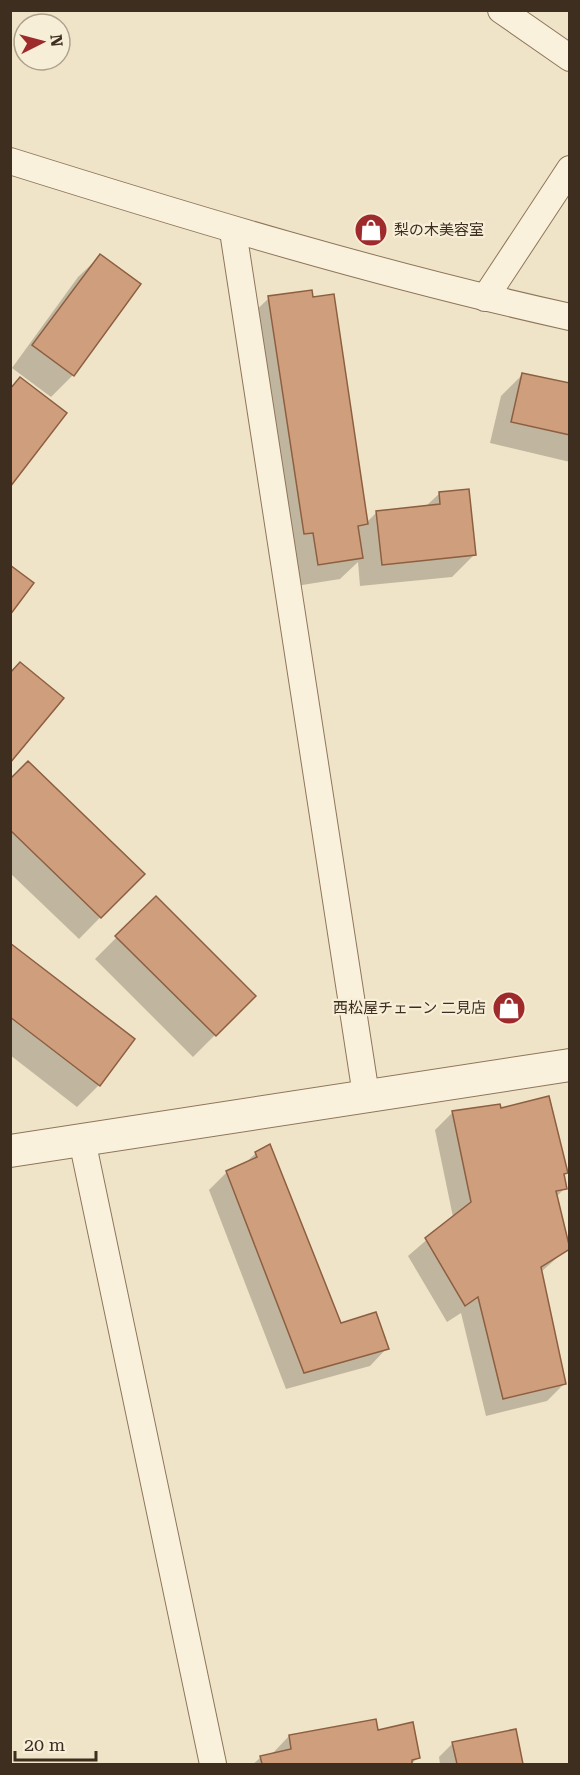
<svg xmlns="http://www.w3.org/2000/svg" width="580" height="1775" font-family="'Roboto Serif','Noto Sans JP',serif">
	<style>
		.shadow { fill: #0003 }
		.building { fill: #cf9f7d; stroke: #8d5f41; stroke-width: 1.5 }
		.lines { fill: none; stroke-linecap: round; stroke-linejoin: round }
		.minor-casing { stroke: #8d765c; stroke-width: 28 }
		.tertiary-casing { stroke: #8d765c; stroke-width: 34 }
		.minor { stroke: #faf1dc; stroke-width: 26 }
		.tertiary { stroke: #faf1dc; stroke-width: 32 }
		.labels { text-anchor: middle; dominant-baseline: central; stroke-width: 4.5; stroke-linejoin: round; paint-order: stroke }
		.poi-label { font-size: 15px; fill: #3d2e20; stroke: #f7eed8; text-anchor: start }
	</style>
	<rect width="100%" height="100%" fill="#f0e4c8"/>
	<g class="shadow">
		<path d="M100,256L139,285L73,375L51,397L12,368L78,277Z"/>
		<path d="M269,298L366,523L377,512L425,507L440,493L474,555L452,577L360,586L358,562L340,579L296,586L247,319Z"/>
		<path d="M523,374L570,385V462L490,443L501,396Z"/>
		<path d="M10,780L143,874L79,939L10,873Z"/>
		<path d="M156,898L254,996L193,1057L95,959Z"/>
		<path d="M10,945L99,1085L77,1107L10,1055Z"/>
		<path d="M499,1110L566,1172L563,1176L565,1188L556,1197L568,1248L541,1272L565,1383L547,1401L486,1416L461,1313L447,1322L408,1256L453,1217L435,1130L453,1112Z"/>
		<path d="M256,1153L340,1325L387,1348L370,1366L286,1389L209,1190L227,1172L244,1164Z"/>
		<path d="M377,1731L418,1758L411,1764H253L261,1757L272,1754L289,1736Z"/>
		<path d="M514,1731L521,1764H440L439,1757L453,1743Z"/>
	</g>
	<g class="building">
		<path d="M100,254L141,284L74,376L32,345Z"/>
		<path d="M312,290L313,297L334,294L368,524L358,526L363,558L318,565L313,533L304,534L268,296Z"/>
		<path d="M522,373L570,383V435L511,422Z"/>
		<path d="M20,377L67,413L10,487V389Z"/>
		<path d="M469,489L476,555L382,565L376,511L440,504L439,492Z"/>
		<path d="M10,565L34,583L10,615Z"/>
		<path d="M20,662L64,698L10,763V673Z"/>
		<path d="M28,761L145,874L101,918L10,830V779Z"/>
		<path d="M156,896L256,996L216,1036L115,936Z"/>
		<path d="M10,943L135,1039L100,1086L10,1017Z"/>
		<path d="M549,1096L568,1173L564,1174L567,1189L556,1191L570,1249L541,1267L566,1384L503,1399L478,1297L465,1306L425,1238L471,1202L452,1111L500,1104L501,1108Z"/>
		<path d="M270,1144L341,1323L376,1312L389,1349L304,1373L226,1171L257,1157L255,1152Z"/>
		<path d="M376,1719L378,1730L413,1722L420,1758L412,1760V1764H262L260,1756L291,1749L289,1735Z"/>
		<path d="M516,1729L523,1764H457L452,1742Z"/>
	</g>
	<g class="lines">
		<g class="minor-casing">
			<g id="minor">
				<path d="M501,10L570,58"/>
				<path d="M10,161C195,219 380,275 570,317"/>
				<path d="M233,231L366,1095"/>
				<path d="M485,298L570,169"/>
				<path d="M82,1140L213,1764"/>
			</g>
		</g>
		<g class="tertiary-casing">
			<path id="tertiary" d="M10,1151L570,1065"/>
		</g>
		<use href="#minor" class="minor"/>
		<use href="#tertiary" class="tertiary"/>
	</g>
	<defs>
		<g id="shop-disc" transform="scale(1.725)"><circle r="9.5" fill="#9e2a2b" stroke="#f7eed8"/><path d="M-5-2.5h2.3a2.7 3.5 0 0 1 5.4 0H5L5.5 6h-11ZM-1.5-2.5h3a1.5 2.3 0 0 0-3 0Z" fill="#fff"/></g>
	</defs>
	<g fill-rule="evenodd">
		<use href="#shop-disc" x="371" y="230"/>
		<use href="#shop-disc" x="509" y="1008"/>
	</g>
	<g class="labels">
		<g class="poi-label">
			<text x="394" y="230">梨の木美容室</text>
			<text x="486" y="1008" text-anchor="end">西松屋チェーン 二見店</text>
		</g>
	</g>
	<rect width="580" height="1775" fill="none" stroke="#3d2e20" stroke-width="24"/>
	<g transform="translate(42 42) rotate(84)"><circle r="28" fill="#f7eed8" stroke="#ada18e" stroke-width="1.5"/>
	<path d="M0-4.5L10 22L0 15L-10 22Z" fill="#9e2a2b"/>
	<text y="-9" font-size="16" font-weight="bold" text-anchor="middle" fill="#3d2e20">N</text>
	</g>
	<path d="M15 1751v9h81v-9" fill="none" stroke="#3d2e20" stroke-width="3"/>
	<text x="24" y="1751" font-size="18" fill="#3d2e20" stroke="#f7eed8" stroke-width="4.5" paint-order="stroke">20 m</text>
</svg>
